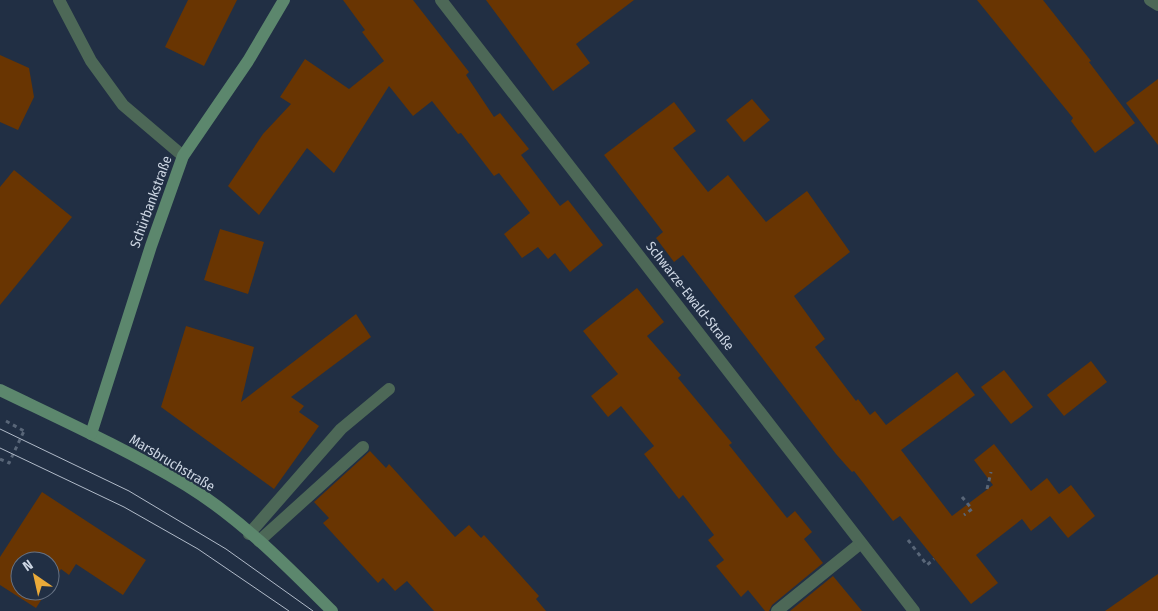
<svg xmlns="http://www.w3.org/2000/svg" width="1158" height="611" font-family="'Fira Sans Condensed',sans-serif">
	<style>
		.building { fill: #693502 }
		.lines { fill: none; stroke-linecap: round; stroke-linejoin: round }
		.path { stroke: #596678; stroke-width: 3; stroke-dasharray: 4 4; stroke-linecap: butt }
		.lane { stroke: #4d6857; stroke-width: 12 }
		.street { stroke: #4d6857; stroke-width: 12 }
		.secondary { stroke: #5c876d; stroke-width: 12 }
		.tram { stroke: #b1bbc9; stroke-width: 1 }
		.labels { text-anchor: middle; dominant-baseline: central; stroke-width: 4.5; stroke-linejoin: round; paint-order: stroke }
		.street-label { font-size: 14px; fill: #cdd6e3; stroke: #212f44 }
	</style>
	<rect width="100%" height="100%" fill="#212f44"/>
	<g class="building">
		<path d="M188,0H237L204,66L165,47Z"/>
		<path d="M343,0H413L469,72L466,75L494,117L500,113L529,149L521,155L560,206L568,200L603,245L570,272L555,253L548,259L538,247L522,258L504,234L530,213L499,173L494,176L461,133L458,134L432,101L413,116L389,86L334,173L307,148L259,215L228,186L263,134L291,104L280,97L305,59L349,89L384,61L362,32L365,30Z"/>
		<path d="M486,0H634L576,44L590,63L553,91Z"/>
		<path d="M977,0H1043L1091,61L1089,62L1135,123L1095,153L1071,121L1073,118Z"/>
		<path d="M0,55L29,68L34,97L18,130L0,122Z"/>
		<path d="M1158,79V145L1126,103Z"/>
		<path d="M752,99L770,120L744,142L726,120Z"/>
		<path d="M674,102L696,131L673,148L708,192L728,175L766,222L807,191L850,252L794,296L825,339L815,347L856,401L858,399L870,415L875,411L886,425L957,372L975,395L901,450L952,516L993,485L974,460L994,444L1031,491L1047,478L1059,494L1071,485L1095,516L1068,538L1050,516L1031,531L1022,519L976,555L998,583L971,604L900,516L893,521L854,471L852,472L836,454L683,255L674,262L656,238L663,232L604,155Z"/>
		<path d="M14,170L72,217L0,305V187Z"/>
		<path d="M220,229L264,242L248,294L204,280Z"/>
		<path d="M637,288L664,322L647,336L681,375L678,378L732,443L729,445L787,518L795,511L812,532L804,539L823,563L772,605L769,611H765L748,590L741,597L716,566L724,560L708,540L714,535L683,495L679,499L644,454L654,446L621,406L608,417L591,396L618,374L583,331Z"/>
		<path d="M356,314L371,337L291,397L304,406L299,412L319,426L274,489L161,407L186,326L254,347L241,402Z"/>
		<path d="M1091,361L1107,382L1064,416L1047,395Z"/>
		<path d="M1004,370L1033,407L1011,424L981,387Z"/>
		<path d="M370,451L386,468L389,464L455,537L469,525L481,538L484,535L539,596L536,599L546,611H434L407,581L395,591L383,578L378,583L323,523L329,518L314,502Z"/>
		<path d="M42,492L146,560L123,595L76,564L69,575L61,569L50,586V561H20V591H47L36,608L0,585V557Z"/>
		<path d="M1158,574V611H1105Z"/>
		<path d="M833,576L862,611H790Z"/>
	</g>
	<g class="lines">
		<g class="path">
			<path d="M6,421L24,431L25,428"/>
			<path d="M0,459L9,463L24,431"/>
			<path d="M987,489L991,472"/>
			<path d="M962,497L972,509L964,515"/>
			<path d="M908,540L927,565L934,559"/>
		</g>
		<g class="lane">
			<path d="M249,534L341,429L389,389"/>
			<path d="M259,541L363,447"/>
			<path d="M777,611L861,543"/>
		</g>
		<g class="street">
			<path d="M59,0L91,61L123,105L183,156"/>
			<path d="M441,0L914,611"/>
			<path d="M1150,0L1158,5"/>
		</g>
		<g class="secondary">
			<path d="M0,390C62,420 126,449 186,485C241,519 287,566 332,611"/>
			<path d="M91,434L151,246L183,156L248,61L284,0"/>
		</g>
		<g class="tram">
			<path d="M0,429L129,491L226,549L313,611"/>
			<path d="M0,448L124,507L198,549L289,611"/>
		</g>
	</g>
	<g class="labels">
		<g class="street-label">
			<text transform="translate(151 202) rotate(-70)">Schürbankstraße</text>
			<text transform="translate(690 296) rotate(52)">Schwarze-Ewald-Straße</text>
			<text transform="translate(172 463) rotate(31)">Marsbruchstraße</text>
		</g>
	</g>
	<g transform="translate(35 576) rotate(326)"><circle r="24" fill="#212f44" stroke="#667284"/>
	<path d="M0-4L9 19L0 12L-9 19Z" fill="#eaaa39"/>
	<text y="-8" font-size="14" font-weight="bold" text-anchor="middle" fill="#cdd6e3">N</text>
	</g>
</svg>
